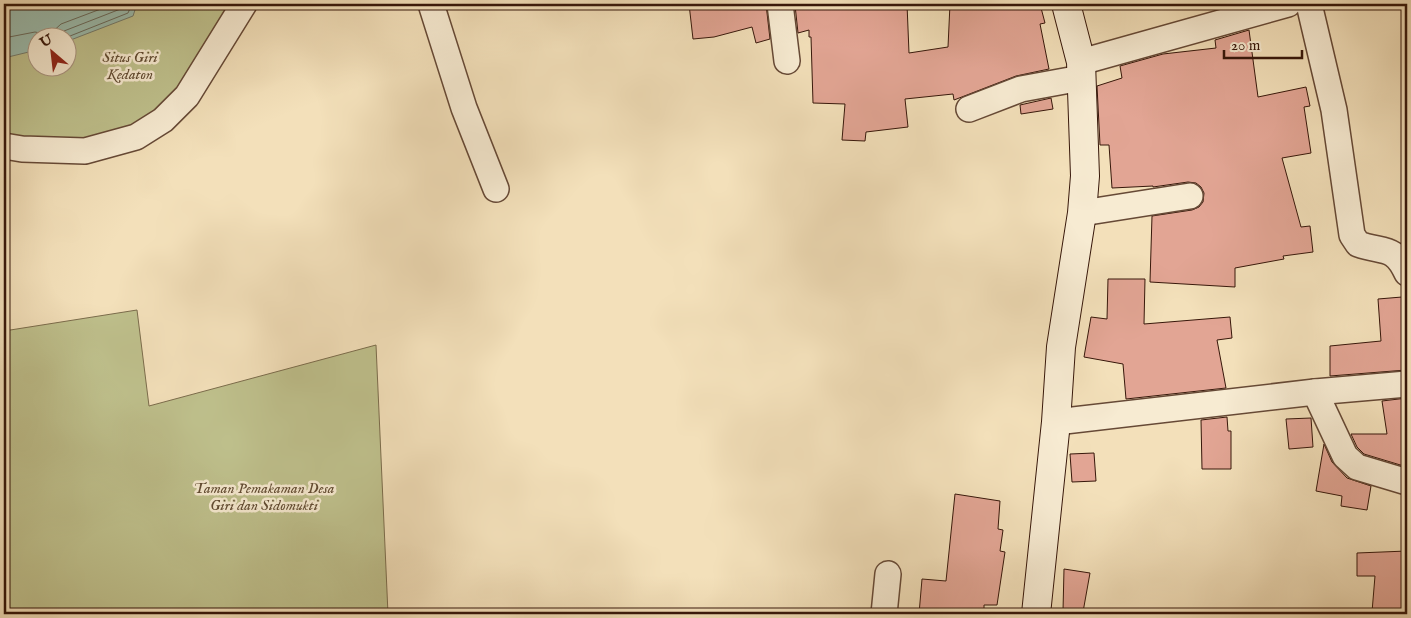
<svg xmlns="http://www.w3.org/2000/svg" width="1411" height="618" font-family="'IM FELL English',serif">
	<style>
		.green { fill: #bfc18d; stroke: #7b6c4c; fill-rule: evenodd }
		.water { fill: #9bbdaf; stroke: #737b6d }
		.lines { fill: none; stroke-linecap: round; stroke-linejoin: round }
		.shore { stroke: #696a5c; stroke-width: 1 }
		.building { fill: #e2a594; stroke: #37170a }
		.street-casing { stroke: #664936; stroke-width: 28 }
		.secondary-casing { stroke: #37170a; stroke-width: 30 }
		.street { stroke: #f7ebd2; stroke-width: 25 }
		.secondary { stroke: #f7ebd2; stroke-width: 28 }
		.labels { text-anchor: middle; dominant-baseline: central; stroke-width: 5; stroke-linejoin: round; paint-order: stroke }
		.park-label { font-size: 15px; font-style: italic; fill: #604a31; stroke: #f7ebd2 }
	</style>
	<rect width="100%" height="100%" fill="#f3e0ba"/>
	<filter id="stains"><feTurbulence type="fractalNoise" baseFrequency=".004" numOctaves="4"/><feColorMatrix values="0 0 0 0 .2 0 0 0 0 .09 0 0 0 0 .02 0 0 0 .5 -.17"/></filter>
	<radialGradient id="worn" r=".72"><stop offset=".6" stop-color="#630" stop-opacity="0"/><stop offset="1" stop-color="#630" stop-opacity=".3"/></radialGradient>
	<g class="green">
		<path d="M4,4H244L187,96L136,137L4,145ZM38,38H68V68H38Z"/>
		<path d="M137,310L149,406L376,345L388,614H4V331Z"/>
	</g>
	<path class="water" d="M4,4H137L133,16L68,41V38H38L37,50L4,58Z"/>
	<g class="lines">
		<g class="shore">
			<path d="M4,38L35,32L49,35L61,24L114,4"/>
			<path d="M57,38L64,31L123,8L126,4"/>
			<path d="M65,38L128,13L132,4"/>
		</g>
	</g>
	<g class="building">
		<path d="M689,4H766L770,39L756,43L752,27L714,37L693,39Z"/>
		<path d="M822,4H907L909,53L948,47L950,4H1040L1045,23L1040,24L1049,69L1016,76L954,100L953,94L905,99L908,127L866,132L865,141L842,140L845,104L813,103L811,37H809V30L798,33L795,5Z"/>
		<path d="M1249,30L1258,97L1306,87L1310,106L1304,107L1311,153L1282,158L1301,227L1310,226L1313,252L1283,256L1284,259L1235,268V287L1150,282L1152,216L1192,210L1199,207L1203,202L1204,193L1201,187L1196,183L1188,182L1153,187V186L1112,188L1109,145H1100L1097,86L1122,78L1120,66L1163,54L1216,48L1215,40Z"/>
		<path d="M1051,98L1053,109L1021,114L1020,105Z"/>
		<path d="M1108,279H1145L1144,324L1230,317L1232,338L1217,340L1226,388L1126,399L1123,364L1084,357L1091,317L1107,319Z"/>
		<path d="M1402,297L1404,329H1402L1406,370L1330,376V346L1381,341L1378,299Z"/>
		<path d="M1407,398V467L1364,454L1357,447L1351,434H1387L1382,401Z"/>
		<path d="M1227,417L1228,431H1231V469H1202L1201,420Z"/>
		<path d="M1311,418L1313,447L1289,449L1286,419Z"/>
		<path d="M1324,444L1332,462L1347,478L1371,486L1367,510L1341,506L1342,496L1316,491Z"/>
		<path d="M1094,453L1096,481L1072,482L1070,454Z"/>
		<path d="M955,494L1000,501L998,529L1003,530L1000,551L1005,552L997,605H984V614H919L922,579L946,581Z"/>
		<path d="M1407,551V612H1395V614L1372,612L1375,576H1357V553Z"/>
		<path d="M1064,569L1090,573L1083,612L1063,611Z"/>
	</g>
	<g class="lines">
		<g class="street-casing">
			<g id="street">
				<path d="M431,4L464,108L496,189"/>
				<path d="M780,4L787,61"/>
				<path d="M1309,4L1334,110L1352,235L1358,244C1384,253 1394,245 1407,273"/>
				<path d="M1081,62L1288,4"/>
				<path d="M969,109L1021,89L1081,78"/>
				<path d="M4,146L22,149L85,151L136,137L163,120L187,96L244,4"/>
				<path d="M1082,213L1190,196"/>
				<path d="M1315,392L1345,456L1357,467L1407,482"/>
				<path d="M1056,422L1315,392L1407,384"/>
				<path d="M884,614L888,574"/>
			</g>
		</g>
		<g class="secondary-casing">
			<path id="secondary" d="M1036,614L1056,422L1061,347L1082,213L1085,176L1081,62L1066,4"/>
		</g>
		<use href="#street" class="street"/>
		<use href="#secondary" class="secondary"/>
	</g>
	<g class="labels">
		<g class="park-label">
			<text x="130" y="57">Situs Giri<tspan x="130" dy="17">Kedaton</tspan></text>
			<text x="264" y="488">Taman Pemakaman Desa<tspan x="264" dy="17">Giri dan Sidomukti</tspan></text>
		</g>
	</g>
	<rect width="1411" height="618" fill="none" stroke="#f3e0ba" stroke-width="20"/>
	<rect x="5" y="5" width="1401" height="608" fill="none" stroke="#37170a" stroke-width="2.5"/>
	<rect x="10" y="10" width="1391" height="598" fill="none" stroke="#37170a"/>
	<g transform="translate(52 52) rotate(332)"><circle r="24" fill="#f7ebd2" stroke="#aa9682"/>
	<path d="M0-4L9 19L0 12L-9 19Z" fill="#8f2418"/>
	<text y="-8" font-size="14" font-weight="bold" text-anchor="middle" fill="#37170a">U</text>
	</g>
	<path d="M1224 50v8h78v-8" fill="none" stroke="#37170a" stroke-width="2.5"/>
	<text x="1231" y="50" font-size="15" fill="#37170a" stroke="#f7ebd2" stroke-width="4" paint-order="stroke">20 m</text>
	<rect width="100%" height="100%" filter="url(#stains)"/>
	<rect width="100%" height="100%" fill="url(#worn)"/>
</svg>
